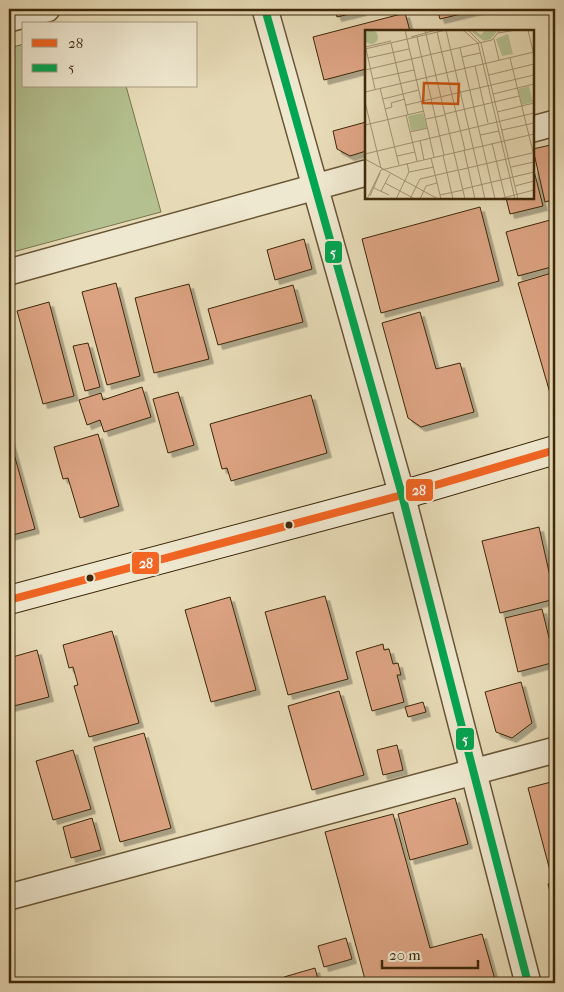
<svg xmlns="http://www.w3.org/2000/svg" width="564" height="992" font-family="'IM FELL French Canon',serif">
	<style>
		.green { fill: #b4c08f; stroke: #78744c }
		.building { fill: #dca382; stroke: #3d280a; filter: url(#shadow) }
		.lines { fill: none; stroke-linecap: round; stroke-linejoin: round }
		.street-casing { stroke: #685535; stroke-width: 28 }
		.secondary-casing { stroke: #3d280a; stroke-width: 30 }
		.street { stroke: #efe8d0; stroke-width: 25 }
		.secondary { stroke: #efe8d0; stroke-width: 28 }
		.bus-1-casing { stroke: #efe8d0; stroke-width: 11 }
		.bus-2-casing { stroke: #efe8d0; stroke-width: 11 }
		.bus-1 { stroke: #f26522; stroke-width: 8 }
		.bus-2 { stroke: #00a651; stroke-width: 8 }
		.bus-dot { fill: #3d280a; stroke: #efe8d0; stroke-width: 2 }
		.inset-road { fill: none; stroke: #a39372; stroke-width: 1 }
		.view { fill: #ce520c; fill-opacity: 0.15; stroke: #ce520c; stroke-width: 2.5 }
		.inset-edge { fill: none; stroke: #3d280a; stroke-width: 2.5 }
		.line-badge { stroke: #efe8d0; stroke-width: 2 }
		.badge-label { font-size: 14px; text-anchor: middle; font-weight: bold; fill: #fff }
	</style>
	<defs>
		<filter id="shadow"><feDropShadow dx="4.5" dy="4.5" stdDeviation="0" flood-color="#0004"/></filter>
	</defs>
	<rect width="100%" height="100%" fill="#e7dbb7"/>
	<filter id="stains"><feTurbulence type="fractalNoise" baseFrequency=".004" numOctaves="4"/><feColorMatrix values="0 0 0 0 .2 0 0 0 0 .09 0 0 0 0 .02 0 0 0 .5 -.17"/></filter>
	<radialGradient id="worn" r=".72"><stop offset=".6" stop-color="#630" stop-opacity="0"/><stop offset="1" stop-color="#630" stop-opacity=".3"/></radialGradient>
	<path class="green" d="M24,44V86H126L161,212L9,253V48Z"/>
	<g class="building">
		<path d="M334,9H361L362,11L337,17Z"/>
		<path d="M437,9H482L440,19Z"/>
		<path d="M405,13L410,31H366V69L324,80L313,37Z"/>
		<path d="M366,122V151L350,156L337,149L333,131Z"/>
		<path d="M555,144V199L545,202L533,149Z"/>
		<path d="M533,167L543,206L510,214L506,198H533Z"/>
		<path d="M555,206V266L518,276L506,232L554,219L551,207Z"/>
		<path d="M480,207L499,281L381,313L362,239Z"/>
		<path d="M304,239L312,269L275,280L267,250Z"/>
		<path d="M555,272V391L550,393L518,283Z"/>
		<path d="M116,283L140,376L107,385L82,292Z"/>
		<path d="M189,284L209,359L154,373L135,298Z"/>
		<path d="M293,285L303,322L218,345L208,309Z"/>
		<path d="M49,302L74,396L43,404L17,311Z"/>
		<path d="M420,312L436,369L460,363L474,412L421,427L408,418L382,323Z"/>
		<path d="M88,343L100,387L85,391L73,346Z"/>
		<path d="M142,387L151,417L104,432L100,420L87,425L79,400L101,393L103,400Z"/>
		<path d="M178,392L194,445L168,453L153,399Z"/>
		<path d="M311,395L327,453L231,481L227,468L222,469L210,424Z"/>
		<path d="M98,434L119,506L80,518L68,478L63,479L54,447Z"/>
		<path d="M9,436L35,529L9,536Z"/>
		<path d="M539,527L555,599L500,613L482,541Z"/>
		<path d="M555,550V567L551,551Z"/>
		<path d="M325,596L348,679L288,695L265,612Z"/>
		<path d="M230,597L256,690L211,702L185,610Z"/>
		<path d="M542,609L555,662L518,672L505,618Z"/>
		<path d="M112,631L139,723L89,737L74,686L78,685L73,667L69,668L63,645Z"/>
		<path d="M383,644L384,650L389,649L393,664L398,663L401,675H397L404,702L372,711L356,652Z"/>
		<path d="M37,650L49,697L10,707L9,658Z"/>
		<path d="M521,682L532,723L512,738L496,732L485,692Z"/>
		<path d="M339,691L364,775L312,790L288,706Z"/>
		<path d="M423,702L426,712L408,717L405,707Z"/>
		<path d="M144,733L171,828L120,842L94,747Z"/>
		<path d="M397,745L403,770L383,775L377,750Z"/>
		<path d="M73,750L91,809L53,820L36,761Z"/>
		<path d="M555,781V908H554L548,884L553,882L528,788Z"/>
		<path d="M455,798L468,844L410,860L398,814Z"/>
		<path d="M393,814L430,948L482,934L496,983H366L325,832Z"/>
		<path d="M92,818L101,850L71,858L63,827Z"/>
		<path d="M346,938L352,959L324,967L318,946Z"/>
		<path d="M315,968L319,983H285L284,977Z"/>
	</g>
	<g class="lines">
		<g class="street-casing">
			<g id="street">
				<path d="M265,9L402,495L528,983"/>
				<path d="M9,19L47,9"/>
				<path d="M533,129L555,123"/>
				<path d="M9,272L366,173"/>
				<path d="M9,897L555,750"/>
			</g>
		</g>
		<g class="secondary-casing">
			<path id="secondary" d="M9,600L402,495L555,450"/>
		</g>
		<use href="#street" class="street"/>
		<use href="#secondary" class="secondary"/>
		<g class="bus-1-casing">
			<path id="bus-1" d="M9,600L402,495L555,450"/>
		</g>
		<g class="bus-2-casing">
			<path id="bus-2" d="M265,9L402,495L528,983"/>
		</g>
		<use href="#bus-1" class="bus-1"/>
		<use href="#bus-2" class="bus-2"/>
	</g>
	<g class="bus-dot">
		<circle cx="289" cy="525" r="4.5"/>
		<circle cx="90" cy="578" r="4.5"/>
	</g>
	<g transform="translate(365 30)">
		<rect width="169" height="169" fill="#e7dbb7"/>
		<path d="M109,0L116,5L120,0H133L126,9L119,11L107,2ZM-1 7a7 7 0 1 1 14 0a7 7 0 1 1-14 0ZM143,4L148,24L137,26L131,9ZM164,56L168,72L157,75L153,59ZM58,83L62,98L46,101L43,86Z" fill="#b4c08f"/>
		<path class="inset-road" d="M40,0L69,127M60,0L100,169M81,0L120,169M98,0L113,13L150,169M103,0L116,13L153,169M163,0L169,25M72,2L100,120M133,3L151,0M46,7L71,0M52,7L79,125M129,9L134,30M26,13L43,85M0,17L26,11M95,18L130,169M0,19L81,0M1,19L10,59M97,27L115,23M3,28L44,19M145,28L169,126M110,36L123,93M0,40L127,10L135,0M124,45L169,34M8,49L49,40M15,58L34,135M0,62L169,22M128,64L169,54M18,69L54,60M0,72L16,138M41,75L169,45M20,79L27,77L26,73L40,69M132,82L169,73M80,84L154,66M41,85L52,131M61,89L80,85M0,95L59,81M137,100L169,93M45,102L63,98M115,105L134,101M55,110L59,130M127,113L140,167M99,120L110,169M0,124L169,83M78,125L88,169M32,126L50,122M66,128L76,169M0,129L73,169M146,137L169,132M94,140L167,123M44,142L69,137M20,153L50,169M150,156L169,151M9,158L24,165M98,159L169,142M16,161L25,144M75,165L98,160M5,166L15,143M2,169L16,140L169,104M31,169L44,142L42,133M45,169L55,149L93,140M55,169L61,156L72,153M134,169L169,160"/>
		<path class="view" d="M59,53L94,54L93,74L58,73Z"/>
		<rect width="169" height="169" class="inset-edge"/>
	</g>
	<g class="line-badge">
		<rect x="324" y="240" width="19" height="24" rx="5" fill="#00a651"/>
		<rect x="405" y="478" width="29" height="24" rx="5" fill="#f26522"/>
		<rect x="131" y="551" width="29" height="24" rx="5" fill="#f26522"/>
		<rect x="455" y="727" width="20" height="24" rx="5" fill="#00a651"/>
	</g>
	<g class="badge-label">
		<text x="333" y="257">5</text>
		<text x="419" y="495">28</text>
		<text x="146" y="568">28</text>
		<text x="465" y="744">5</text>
	</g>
	<rect width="564" height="992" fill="none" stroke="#e7dbb7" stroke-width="30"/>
	<rect x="10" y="10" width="544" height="972" fill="none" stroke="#3d280a" stroke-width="2.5"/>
	<rect x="15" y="15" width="534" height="962" fill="none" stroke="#3d280a"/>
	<rect x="22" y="22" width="175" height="65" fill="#efe8d0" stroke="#a89b81"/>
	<rect x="32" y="39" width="25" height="8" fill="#f26522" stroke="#a89b81"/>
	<text x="68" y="48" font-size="15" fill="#3d280a">28</text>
	<rect x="32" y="64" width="25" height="8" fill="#00a651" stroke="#a89b81"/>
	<text x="68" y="72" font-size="15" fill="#3d280a">5</text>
	<path d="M382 960v8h96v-8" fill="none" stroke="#3d280a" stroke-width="2.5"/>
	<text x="389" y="960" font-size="15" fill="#3d280a" stroke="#efe8d0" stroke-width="4" paint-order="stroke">20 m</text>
	<rect width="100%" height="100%" filter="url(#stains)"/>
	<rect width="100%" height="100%" fill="url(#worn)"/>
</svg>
